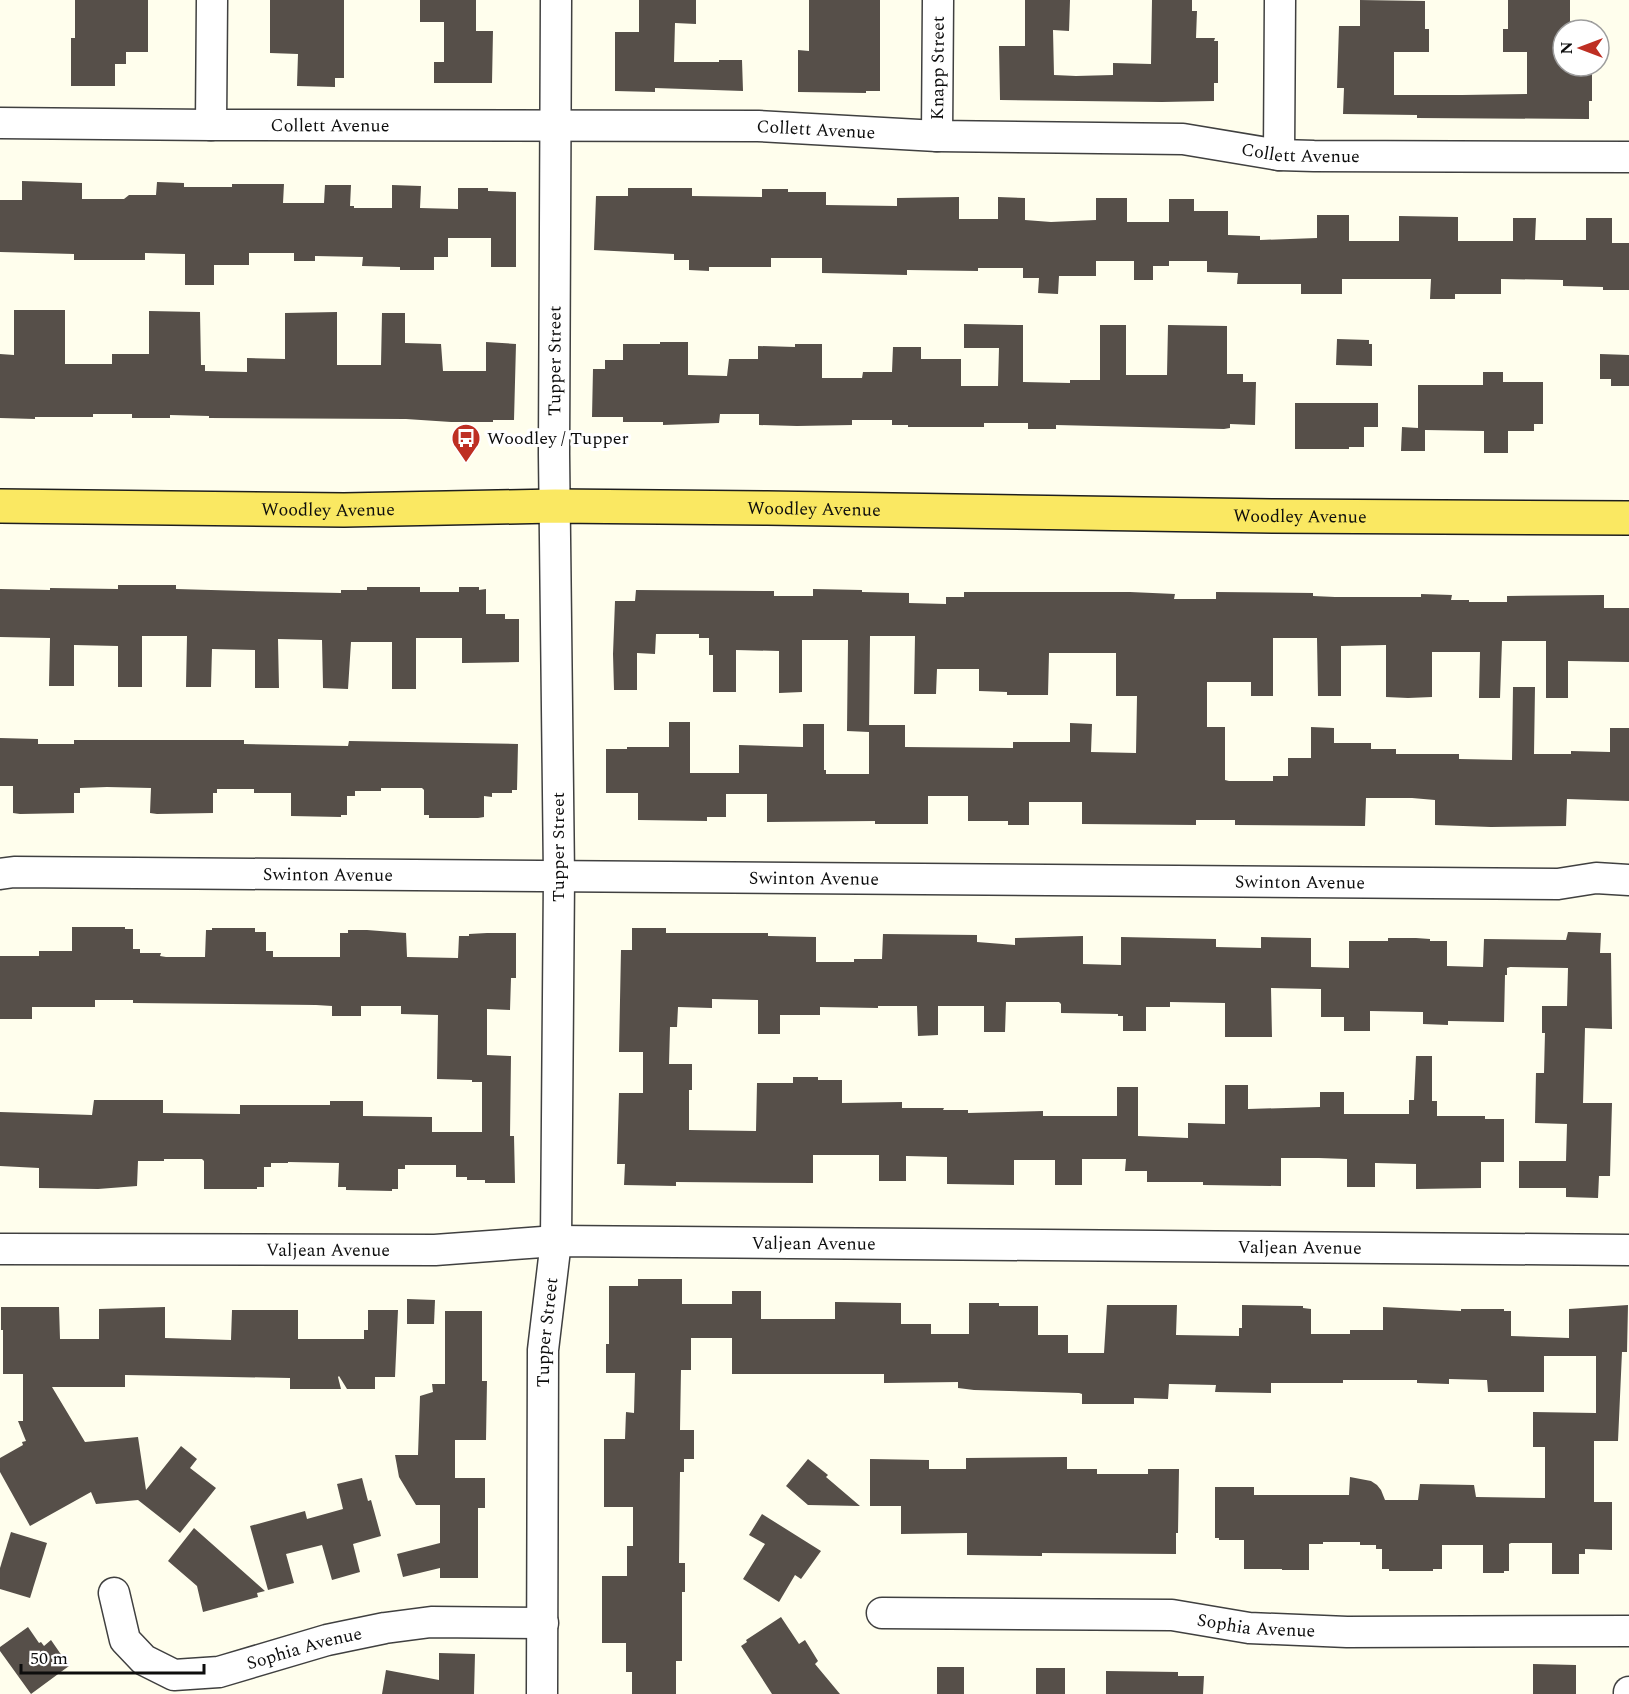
<svg xmlns="http://www.w3.org/2000/svg" width="1629" height="1694" font-family="Spectral,serif">
	<style>
		.building { fill: #564f49 }
		.lines { fill: none; stroke-linecap: round; stroke-linejoin: round }
		.minor-casing { stroke: #404040; stroke-width: 33 }
		.major-casing { stroke: #1e1e1e; stroke-width: 36 }
		.minor { stroke: #fff; stroke-width: 30 }
		.major { stroke: #fae862; stroke-width: 33 }
		.labels { text-anchor: middle; dominant-baseline: central; stroke-width: 6; stroke-linejoin: round; paint-order: stroke }
		.street-label { font-size: 18px; fill: #0d0d0d; stroke: #fff }
		.poi-label { font-size: 18px; fill: #0d0d0d; stroke: #fff; text-anchor: start }
	</style>
	<rect width="100%" height="100%" fill="#fffeed"/>
	<g class="building">
		<path d="M75,0H148V52H126V64H115V86H71V38H75Z"/>
		<path d="M270,0H344V78H335V87L297,86L298,54L270,53Z"/>
		<path d="M420,0H476V31H493L492,83H434V62H444V22H420Z"/>
		<path d="M639,0H696V24L675,23L674,62H719V60H742L743,91L655,88V92L615,91V32H639Z"/>
		<path d="M809,0H880V91H866V93L798,92V50L809,51Z"/>
		<path d="M1025,0H1070L1069,31L1053,30L1054,75L1076,76L1113,75V63L1151,64L1152,0H1192V11H1197L1196,38H1215L1214,41H1218V83H1214V101L1162,102L1000,100L999,46H1025Z"/>
		<path d="M1360,0L1425,1V29H1429V52H1394V95H1462L1527,94V52H1503V29H1508V0H1570V21H1592V30H1563V66H1592V101H1589V119L1417,118V115L1343,114L1344,88H1337L1339,26H1360Z"/>
		<path d="M22,181L82,183V199H124L129,195H156L157,182L184,183V187H232V184H284L283,203H324L325,185H351L350,206H354V208H392V185L421,186L420,208L458,209V188H488V191L516,192V267H491V238H448V257H434V270H400V267L362,266L363,257L315,256V261H294V253H249V265H214V285H185V254L145,253V260H74V254L0,252V200H22Z"/>
		<path d="M628,188H692V196L762,197V189H788V192H826V205L897,206V198L959,197V219H998V197L1025,198V220L1051,222L1096,220V198H1127V222H1169V199H1194V211H1228V235L1260,236V240L1317,238V215H1349V241H1399V216L1458,217V241H1513V218H1536L1535,240H1586V218H1612V243H1629V290H1603V287L1563,286V280L1501,279V294H1455V299H1430L1431,279H1342V294H1301V284H1237L1238,273L1207,272V261H1169V266H1153V280H1134V261H1096V276H1059L1058,294L1038,293L1039,278H1023V268H978V271L907,270V275L822,273V258H771V267H709V271L689,270V260H674V254L594,250L596,196H628Z"/>
		<path d="M14,310H65V364H112V354H149V311L200,312L201,365H205V371L247,372V358L285,359V313L337,312V365H381L382,313H405V343L441,344L443,371H486V342L516,344L514,420H493V422H451L406,419L209,418V416L170,415V418H132V414H93V417H35V419L0,418V354L14,355Z"/>
		<path d="M964,324L1023,325V382L1070,383V380H1100V325H1126V375H1167L1168,325L1227,326V374H1243V382H1256L1255,425L1230,424V428L1224,429L1056,425V429H1028V423H984V427H908V425H892V420H852V425L797,426L759,425V414H720L719,423L663,425V422H623V417H592L593,369H605V360H623V344H660V342H688V375L727,376L729,359H758V346L795,347V344H822V378H862L863,372H892L893,347H921V359H961V386H998L999,348H964Z"/>
		<path d="M1337,339L1369,340V344H1372V366L1336,365Z"/>
		<path d="M1600,354L1629,355V386H1611V379H1600Z"/>
		<path d="M1483,372H1503V382H1543V424H1534V431H1508V453H1484V431L1425,430V451H1401L1402,427L1418,428V385H1483Z"/>
		<path d="M1295,403H1378V427H1364V447H1349V449H1295Z"/>
		<path d="M118,585H176V589L246,591L341,593V590H367V587H420V592H459V587H479V590L486,589V614H505V619H519V662L462,663V638H416V689H392V642H351L348,689L323,688L322,640L278,639L279,688H255V650L212,649L211,687H186L187,636H142V687H118V646L74,645V686H49L50,638L0,637V589L50,590V588L118,589Z"/>
		<path d="M813,589L862,590V592L909,593V603L946,604V597H964V592H1130L1175,594L1174,599H1216V592L1313,593V596L1335,597H1421V594L1452,595L1451,600H1469V602H1507V596L1604,595V608H1629V662L1568,661V698H1546V641H1502L1500,698H1479L1480,652H1432V697L1408,698L1386,697V645L1341,646V696H1318L1317,638H1273V696H1251V682H1207V727H1225V780L1229,781H1273V776H1288V758H1311V727L1334,728V743H1371V749H1396V754H1459V759L1512,760L1513,687H1535L1534,754H1571V751L1610,752V728H1629V801L1567,799L1566,826L1491,827L1435,825V800L1412,798H1366L1365,826L1235,825V820H1196V825L1082,824V802H1029V825H1008V821H968V796H928V824H875V821L767,822V794H726V817H707V821L638,820V793H606V749H627V747H669V722H690V773H739V745L803,747V724H824V770H826V774H869V725H905V747L1013,748V742H1070V723L1092,724L1091,752L1136,753L1137,696H1116V653H1049L1048,695H1007V692L979,691V669H937L936,694H914L915,636H870L869,732L847,731L848,640H802V692L779,693V651L736,650V692H713V655H709V638H699V634H656L655,654L637,653V690H614L613,654L615,601H635L636,590L774,591V596H813Z"/>
		<path d="M0,738L38,739V744H74V740H244V744L348,746L349,741L518,744L517,790H512V793H492V797L484,796V817L478,818H429V815H424V790L422,788H381V791H355V796H347V815H341V817L291,816V793H254V789H217V793H213V813L157,814L150,813L151,788L107,787L80,788V793H74V813L20,814L13,813V786H0Z"/>
		<path d="M72,927H125V929H133V949H140V953H161L160,956L166,957H205L206,930H212V928H255V932H266V951H273V957H340V933H348V930H367L406,933L407,957L458,958L459,936H469V934L487,933H516V978H511L510,1010L487,1009V1055L511,1056L510,1136H514L515,1183H485V1180H467V1177H456V1165H405V1169H398V1189H392V1191L346,1190V1187H338L339,1163L288,1162V1163H271V1167H264V1187H257V1189H204V1161L202,1159H164V1161H138L137,1186L98,1189L39,1188V1168L0,1166V1112L92,1115L94,1100H163V1113L240,1114V1105H330V1101H363V1116L432,1117V1132H482V1082H472V1080L437,1079L438,1015L401,1014V1006H361V1016H332V1006L316,1005L133,1003V1000H95V1007H32V1019H0V956H39V951H72Z"/>
		<path d="M632,928H666V933H768V936L816,937V962H854V959H882L883,934L977,935V942L1015,945V938L1083,936V964L1121,965V937L1216,939V947L1261,948V937L1311,938V967L1349,968V941H1388V938H1416L1430,939V941H1447V966L1483,967L1484,939L1566,940L1568,932L1601,933L1600,953H1611L1612,1029L1585,1028L1583,1103H1612L1610,1176H1599L1598,1198L1566,1197V1188H1519V1161H1566L1567,1124L1535,1123L1536,1073H1544L1545,1033H1542V1006H1567L1568,968L1510,967L1507,968V975H1505L1504,1022L1448,1021V1025L1423,1024V1012L1370,1011V1031H1344V1017H1321V989L1271,988L1272,1037H1225V1003L1170,1002V1007H1146V1031H1123V1016H1118V1014L1061,1013V1004L1059,1002H1006L1005,1032H984V1006H938V1035L918,1036L917,1006H878V1008L820,1007V1015H780V1034H758V1000L712,999V1008L678,1007L677,1027H670L669,1064H692V1090H689V1130L756,1131L757,1083H793V1077H818V1080H842V1103L902,1102V1108H944L943,1110H968V1113L1043,1111V1116H1117V1087H1138V1136L1188,1138V1123L1225,1124V1085H1248V1109L1320,1107V1092H1344V1114H1409V1100H1414L1416,1056H1432V1101H1437V1116H1485V1119H1504V1162H1481V1188L1416,1189V1164L1375,1163V1187H1347V1159L1319,1158H1281V1186L1203,1185V1182H1147V1171H1125L1126,1159H1082V1185H1055V1160H1014V1185L947,1184V1157L906,1156V1181H879V1155H813V1183L676,1182V1186L624,1185L625,1164H617L619,1093H643V1052H619L621,950H632Z"/>
		<path d="M638,1279H682V1304H732V1291H761V1319H835V1302L901,1303V1324H931V1334H969V1303H999V1306H1038V1335H1068V1353H1104L1107,1305H1177L1176,1335L1239,1336V1328H1242V1305L1303,1306V1308L1311,1309V1334H1350V1330H1383V1307L1461,1311V1309H1504V1311H1511V1336L1569,1338V1309L1628,1305L1627,1352H1622L1618,1441H1594V1502H1612V1550L1585,1549V1554H1579V1574H1552V1543H1511L1509,1544V1571H1504V1573H1483V1545H1442V1569H1433V1571H1389V1569H1382V1549H1376V1545H1360V1542H1323V1544H1309V1570H1282V1569H1244V1540H1219V1538H1215V1487H1254V1495H1349L1350,1477L1371,1481L1377,1485L1381,1490L1385,1500H1418L1420,1484L1474,1485L1476,1497L1545,1498V1447H1533V1412L1596,1413V1356H1544V1392H1488L1487,1380L1449,1379V1384L1417,1383V1380H1343V1383H1271V1393L1215,1392L1216,1385L1169,1384L1168,1399L1134,1398V1404H1082V1394L1079,1393L974,1390L958,1388V1382L884,1383V1374H732V1338H691V1370H681L680,1430H694V1459H684V1472H680L679,1563H685V1592H682V1661H676V1694H632V1672H626V1643H602V1576H627V1546H633V1507H604V1439H625L626,1412L634,1413L635,1373H606V1344H609V1286H638Z"/>
		<path d="M407,1299L435,1300L434,1324H407Z"/>
		<path d="M1,1307H59L60,1339H99V1309L165,1307V1338L231,1340L232,1310H298V1339H364V1330H368V1310H398L395,1377H375V1389H347L339,1376L338,1377L341,1389H290V1378L125,1375V1387H52L85,1442L138,1437L146,1490L181,1446L197,1459L190,1468L216,1488L180,1533L138,1500L96,1504L91,1492L30,1526L0,1472V1458L23,1445L22,1442L26,1441L18,1421H23V1374H3V1330H1Z"/>
		<path d="M445,1311H482V1381H487L486,1440H455V1478H485V1508H478V1578H440V1568L403,1577L397,1554L440,1543V1505H416L399,1477L395,1455H418L420,1396L433,1392L432,1384H445Z"/>
		<path d="M1067,1457V1469H1097V1474H1148V1469H1179L1178,1533H1176V1554L1042,1553V1556L967,1555V1533L901,1534V1506H870V1459L929,1460V1469H966V1458Z"/>
		<path d="M808,1459L828,1475L826,1477L860,1506L808,1505L786,1486Z"/>
		<path d="M362,1478L368,1501L371,1500L381,1536L353,1544L360,1572L332,1580L322,1545L286,1554L294,1583L268,1590L250,1526L305,1511L307,1519L343,1509L337,1484Z"/>
		<path d="M762,1514L821,1551L801,1579L795,1575L779,1602L743,1579L765,1544L749,1535Z"/>
		<path d="M194,1528L265,1591L257,1593L258,1597L203,1612L197,1586L168,1561Z"/>
		<path d="M11,1532L47,1543L30,1598L0,1589V1568Z"/>
		<path d="M781,1617L799,1644L805,1640L818,1661L815,1664L840,1694H772L741,1646L747,1642L746,1640Z"/>
		<path d="M28,1627L39,1643L41,1642L44,1646L51,1640L69,1666L31,1694L0,1651V1647Z"/>
		<path d="M439,1653L475,1654L474,1694H382L386,1670L439,1680Z"/>
		<path d="M1533,1664L1576,1665V1694H1533Z"/>
		<rect x="937" y="1667" width="27" height="27"/>
		<rect x="1036" y="1668" width="29" height="26"/>
		<path d="M1106,1671L1178,1672V1676H1204L1203,1694H1106Z"/>
	</g>
	<g class="lines">
		<g class="minor-casing">
			<g id="minor">
				<path id="s1" d="M0,123L211,125L758,126L937,136L1183,139L1279,155L1314,156L1629,157"/>
				<path d="M211,125L212,0"/>
				<path id="s2" d="M937,136L938,0"/>
				<path d="M1279,155L1280,0"/>
				<path id="s3" d="M0,874L14,872L1558,884L1596,878L1629,880"/>
				<path id="s4" d="M0,1249L435,1250L556,1241L1629,1250"/>
				<path id="s5" d="M114,1593L125,1640L144,1660L174,1675L219,1672L327,1640L385,1628L431,1622L543,1623"/>
				<path id="s6" d="M882,1613L1172,1615L1249,1628L1347,1632L1629,1631"/>
				<path id="s7" d="M542,1694L543,1350L556,1241L559,877L554,454L556,0"/>
				<path d="M1629,1694V1692"/>
			</g>
		</g>
		<g class="major-casing">
			<g id="major">
				<path id="s8" d="M0,506L344,510L555,506L767,508L1273,516L1629,518"/>
			</g>
		</g>
		<use href="#minor" class="minor"/>
		<use href="#major" class="major"/>
	</g>
	<defs>
		<g id="bus-pin" transform="scale(1.5)"><path d="M0 17L-7.5 6A9.5 9.5 0 1 1 7.5 6Z" fill="#be2f23" stroke="#fff"/><path d="M-5-6H5V4H4V6H2V4H-2V6H-4V4H-5ZM-3.5-4V0h7V-4ZM-3.5 1.2v1.5H-2V1.2ZM2 1.2v1.5H3.5V1.2Z" fill="#fff"/></g>
	</defs>
	<g fill-rule="evenodd">
		<use href="#bus-pin" x="466" y="438"/>
	</g>
	<g class="labels">
		<g class="street-label">
			<text stroke="none"><textPath href="#s2" startOffset="68">Knapp Street</textPath></text>
			<text stroke="none"><textPath href="#s1" startOffset="330">Collett Avenue</textPath></text>
			<text stroke="none"><textPath href="#s1" startOffset="816">Collett Avenue</textPath></text>
			<text stroke="none"><textPath href="#s1" startOffset="1302">Collett Avenue</textPath></text>
			<text stroke="none"><textPath href="#s7" startOffset="1334">Tupper Street</textPath></text>
			<text stroke="none"><textPath href="#s8" startOffset="328">Woodley Avenue</textPath></text>
			<text stroke="none"><textPath href="#s8" startOffset="814">Woodley Avenue</textPath></text>
			<text stroke="none"><textPath href="#s8" startOffset="1300">Woodley Avenue</textPath></text>
			<text transform="translate(558 847) rotate(-90)">Tupper Street</text>
			<text stroke="none"><textPath href="#s3" startOffset="328">Swinton Avenue</textPath></text>
			<text stroke="none"><textPath href="#s3" startOffset="814">Swinton Avenue</textPath></text>
			<text stroke="none"><textPath href="#s3" startOffset="1300">Swinton Avenue</textPath></text>
			<text stroke="none"><textPath href="#s4" startOffset="814">Valjean Avenue</textPath></text>
			<text stroke="none"><textPath href="#s4" startOffset="1300">Valjean Avenue</textPath></text>
			<text stroke="none"><textPath href="#s4" startOffset="328">Valjean Avenue</textPath></text>
			<text stroke="none"><textPath href="#s7" startOffset="362">Tupper Street</textPath></text>
			<text stroke="none"><textPath href="#s6" startOffset="375">Sophia Avenue</textPath></text>
			<text stroke="none"><textPath href="#s5" startOffset="243">Sophia Avenue</textPath></text>
		</g>
		<g class="poi-label">
			<text x="487" y="438">Woodley / Tupper</text>
		</g>
	</g>
	<g transform="translate(1581 48) rotate(270)"><circle r="28" fill="#ffffff" stroke="#9e9e9e" stroke-width="1.5"/>
	<path d="M0-4.5L10 22L0 15L-10 22Z" fill="#be2f23"/>
	<text y="-9" font-size="16" font-weight="bold" text-anchor="middle" fill="#0d0d0d">N</text>
	</g>
	<path d="M21 1664v9h183v-9" fill="none" stroke="#0d0d0d" stroke-width="3"/>
	<text x="30" y="1664" font-size="18" fill="#0d0d0d" stroke="#ffffff" stroke-width="4.5" paint-order="stroke">50 m</text>
</svg>
